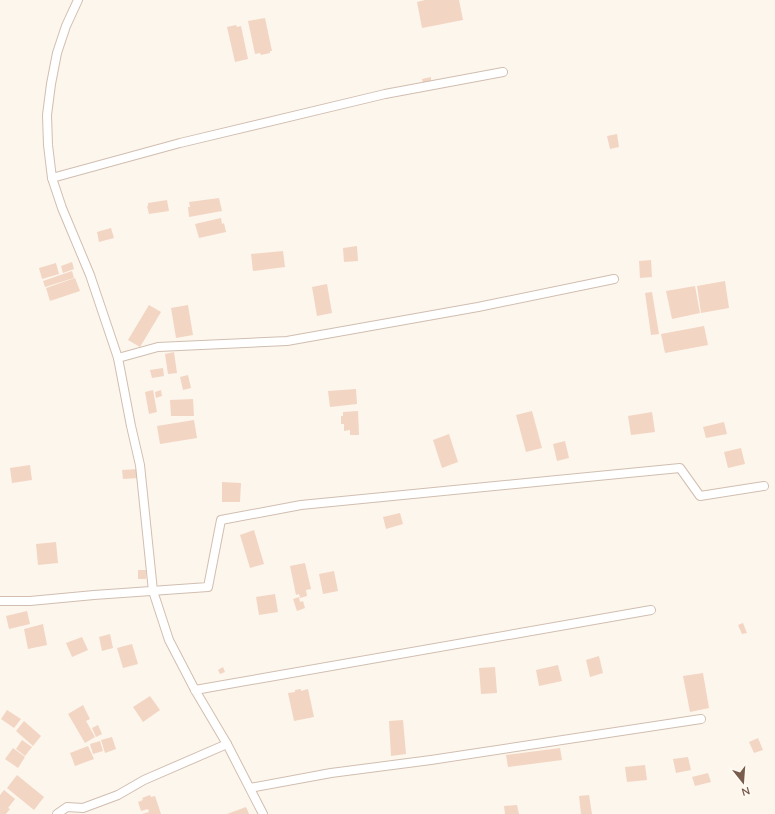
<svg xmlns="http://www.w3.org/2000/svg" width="775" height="814" font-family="Quicksand,sans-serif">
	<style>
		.building { fill: #f3d5c3 }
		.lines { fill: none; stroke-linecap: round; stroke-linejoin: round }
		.minor-casing { stroke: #d1beb0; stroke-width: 10 }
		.minor { stroke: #fff; stroke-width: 8 }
	</style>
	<rect width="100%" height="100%" fill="#fdf6ec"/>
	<g class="building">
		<path d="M425,0H459L463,20L422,28L417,2Z"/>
		<path d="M265,18L272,51H270V53L261,55L260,53L255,54L248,21Z"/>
		<path d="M236,25L237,27L241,26L248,59L235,62L227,27Z"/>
		<path d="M431,77V81L423,83L422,79Z"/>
		<path d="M617,134L619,147L610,149L607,136Z"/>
		<path d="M219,198L222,211L189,217L188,207H190L189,202Z"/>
		<path d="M167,200L169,211L149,214L147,206H148V203Z"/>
		<path d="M221,218L222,224L224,223L226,232L199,238L195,224Z"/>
		<path d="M111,228L114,238L99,242L97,232Z"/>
		<path d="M357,246L358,261L344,262L343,248Z"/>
		<path d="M283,251L285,267L253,271L251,254Z"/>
		<path d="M651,260L652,277L640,278L639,261Z"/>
		<path d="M72,262L74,269L63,273L61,266Z"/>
		<path d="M56,263L59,274L42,279L39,268Z"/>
		<path d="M72,271L74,278L45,287L43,281Z"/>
		<path d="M75,278L80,291L50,301L46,288Z"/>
		<path d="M725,281L729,308L701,313L697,286Z"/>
		<path d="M327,284L332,313L317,316L312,287Z"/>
		<path d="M695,286L700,313L672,319L666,291Z"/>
		<path d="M652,292L659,334L651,335L645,293Z"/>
		<path d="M149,305L161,312L140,347L128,340Z"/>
		<path d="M188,305L193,335L176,338L171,308Z"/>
		<path d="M704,326L708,345L665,353L661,334Z"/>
		<path d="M174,352L177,373L168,374L165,354Z"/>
		<path d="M163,368L164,376L152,378L150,370Z"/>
		<path d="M188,375L191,388L183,390L180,377Z"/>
		<path d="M356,389L357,404L330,407L328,391Z"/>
		<path d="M153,390L157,412L149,414L145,392Z"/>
		<path d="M161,390L162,396L156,398L155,392Z"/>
		<path d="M193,399L194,416H171L170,400Z"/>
		<path d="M358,411L359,435H350V430L344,431V424H341V416H343V412Z"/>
		<path d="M532,411L542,448L526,452L516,415Z"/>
		<path d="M652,412L655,432L631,435L628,416Z"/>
		<path d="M194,420L197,438L160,444L157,426Z"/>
		<path d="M724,422L727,434L706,438L703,427Z"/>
		<path d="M449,434L458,462L442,468L433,440Z"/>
		<path d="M565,441L569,458L557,461L553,444Z"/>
		<path d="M741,448L745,464L728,468L724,452Z"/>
		<path d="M30,465L32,480L12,483L10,468Z"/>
		<path d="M138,469L139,478L123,479L122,470Z"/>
		<path d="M222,482L241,483L240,502H222Z"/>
		<path d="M400,513L403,524L386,529L383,517Z"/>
		<path d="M254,530L264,564L250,568L240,535Z"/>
		<path d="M56,542L58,563L38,565L36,544Z"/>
		<path d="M305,563L311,589L306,590L307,596L300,598L299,594L296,595L290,566Z"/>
		<rect x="138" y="570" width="8" height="9"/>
		<path d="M334,571L338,591L323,594L319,574Z"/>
		<path d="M275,594L278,612L259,615L256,597Z"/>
		<path d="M299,597L300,602L303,601L305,608L297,611L293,599Z"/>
		<path d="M27,611L30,624L9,629L6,616Z"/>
		<path d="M743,623L747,633L742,634L738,625Z"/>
		<path d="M43,624L47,645L28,649L24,629Z"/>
		<path d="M110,634L113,648L102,651L99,637Z"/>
		<path d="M82,637L88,650L72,657L66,643Z"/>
		<path d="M132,644L138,664L123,668L117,648Z"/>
		<path d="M599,656L603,673L590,677L586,660Z"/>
		<path d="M558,665L562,681L539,686L536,670Z"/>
		<path d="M223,667L225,672L220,674L218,670Z"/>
		<path d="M495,667L497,693L481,694L479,668Z"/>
		<path d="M703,673L709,708L690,712L683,676Z"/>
		<path d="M301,689V691L308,689L314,717L294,721L288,693L295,692V690Z"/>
		<path d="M150,696L160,710L143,722L133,707Z"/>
		<path d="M83,705L90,719L86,721L95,737L85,743L68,714Z"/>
		<path d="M7,710L21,719L14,728L1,719Z"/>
		<path d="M403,720L406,754L391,756L389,721Z"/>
		<path d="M24,721L41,736L33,746L16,731Z"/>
		<path d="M98,725L102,734L96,737L92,728Z"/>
		<path d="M112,737L116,749L105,753L101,740Z"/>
		<path d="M758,738L763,750L754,753L749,742Z"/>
		<path d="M22,740L32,747L25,756L16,749Z"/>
		<path d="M100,741L103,751L93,754L90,744Z"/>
		<path d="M88,746L94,759L75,766L70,753Z"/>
		<path d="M13,748L25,757L18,768L5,759Z"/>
		<path d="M560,748L562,760L508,767L506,755Z"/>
		<path d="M688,757L691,770L676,773L673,759Z"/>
		<path d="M645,765L647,780L627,782L625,767Z"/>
		<path d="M708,773L711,782L695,786L692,777Z"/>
		<path d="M17,775L44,797L34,810L7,788Z"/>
		<path d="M4,790L15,799L8,808L10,809L6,814H0V795Z"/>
		<path d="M150,795L151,797L155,796L161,814H142L149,812L148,809L141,811L138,802L143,800L142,798Z"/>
		<path d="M589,795L592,814H581L579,796Z"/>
		<path d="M517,805L519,814H505L504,806Z"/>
		<path d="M246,807L249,814H227Z"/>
	</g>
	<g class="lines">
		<g class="minor-casing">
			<g id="minor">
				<path d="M78,0L66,26L57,53L51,84L47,115L48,145L52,178L62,208L90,275L118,358L131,426L140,465L153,591L169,640L195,690L227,744L263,814"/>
				<path d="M52,178L180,143L385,94L503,72"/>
				<path d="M118,358L158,347L287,341L478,307L614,279"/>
				<path d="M0,601H30L94,595L208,587L221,520L301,505L680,468L700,496L764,486"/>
				<path d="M195,690L651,610"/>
				<path d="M250,788L331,773L431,760L701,719"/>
				<path d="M57,814L67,807L83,808L118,795L144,780L227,744"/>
			</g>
		</g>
		<use href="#minor" class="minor"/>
	</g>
	<g transform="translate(743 782) rotate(163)" stroke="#fffaf3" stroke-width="3" paint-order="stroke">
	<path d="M0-3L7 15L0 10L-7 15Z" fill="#7a5c4d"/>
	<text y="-6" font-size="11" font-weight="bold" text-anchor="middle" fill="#7a5c4d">N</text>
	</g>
</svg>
